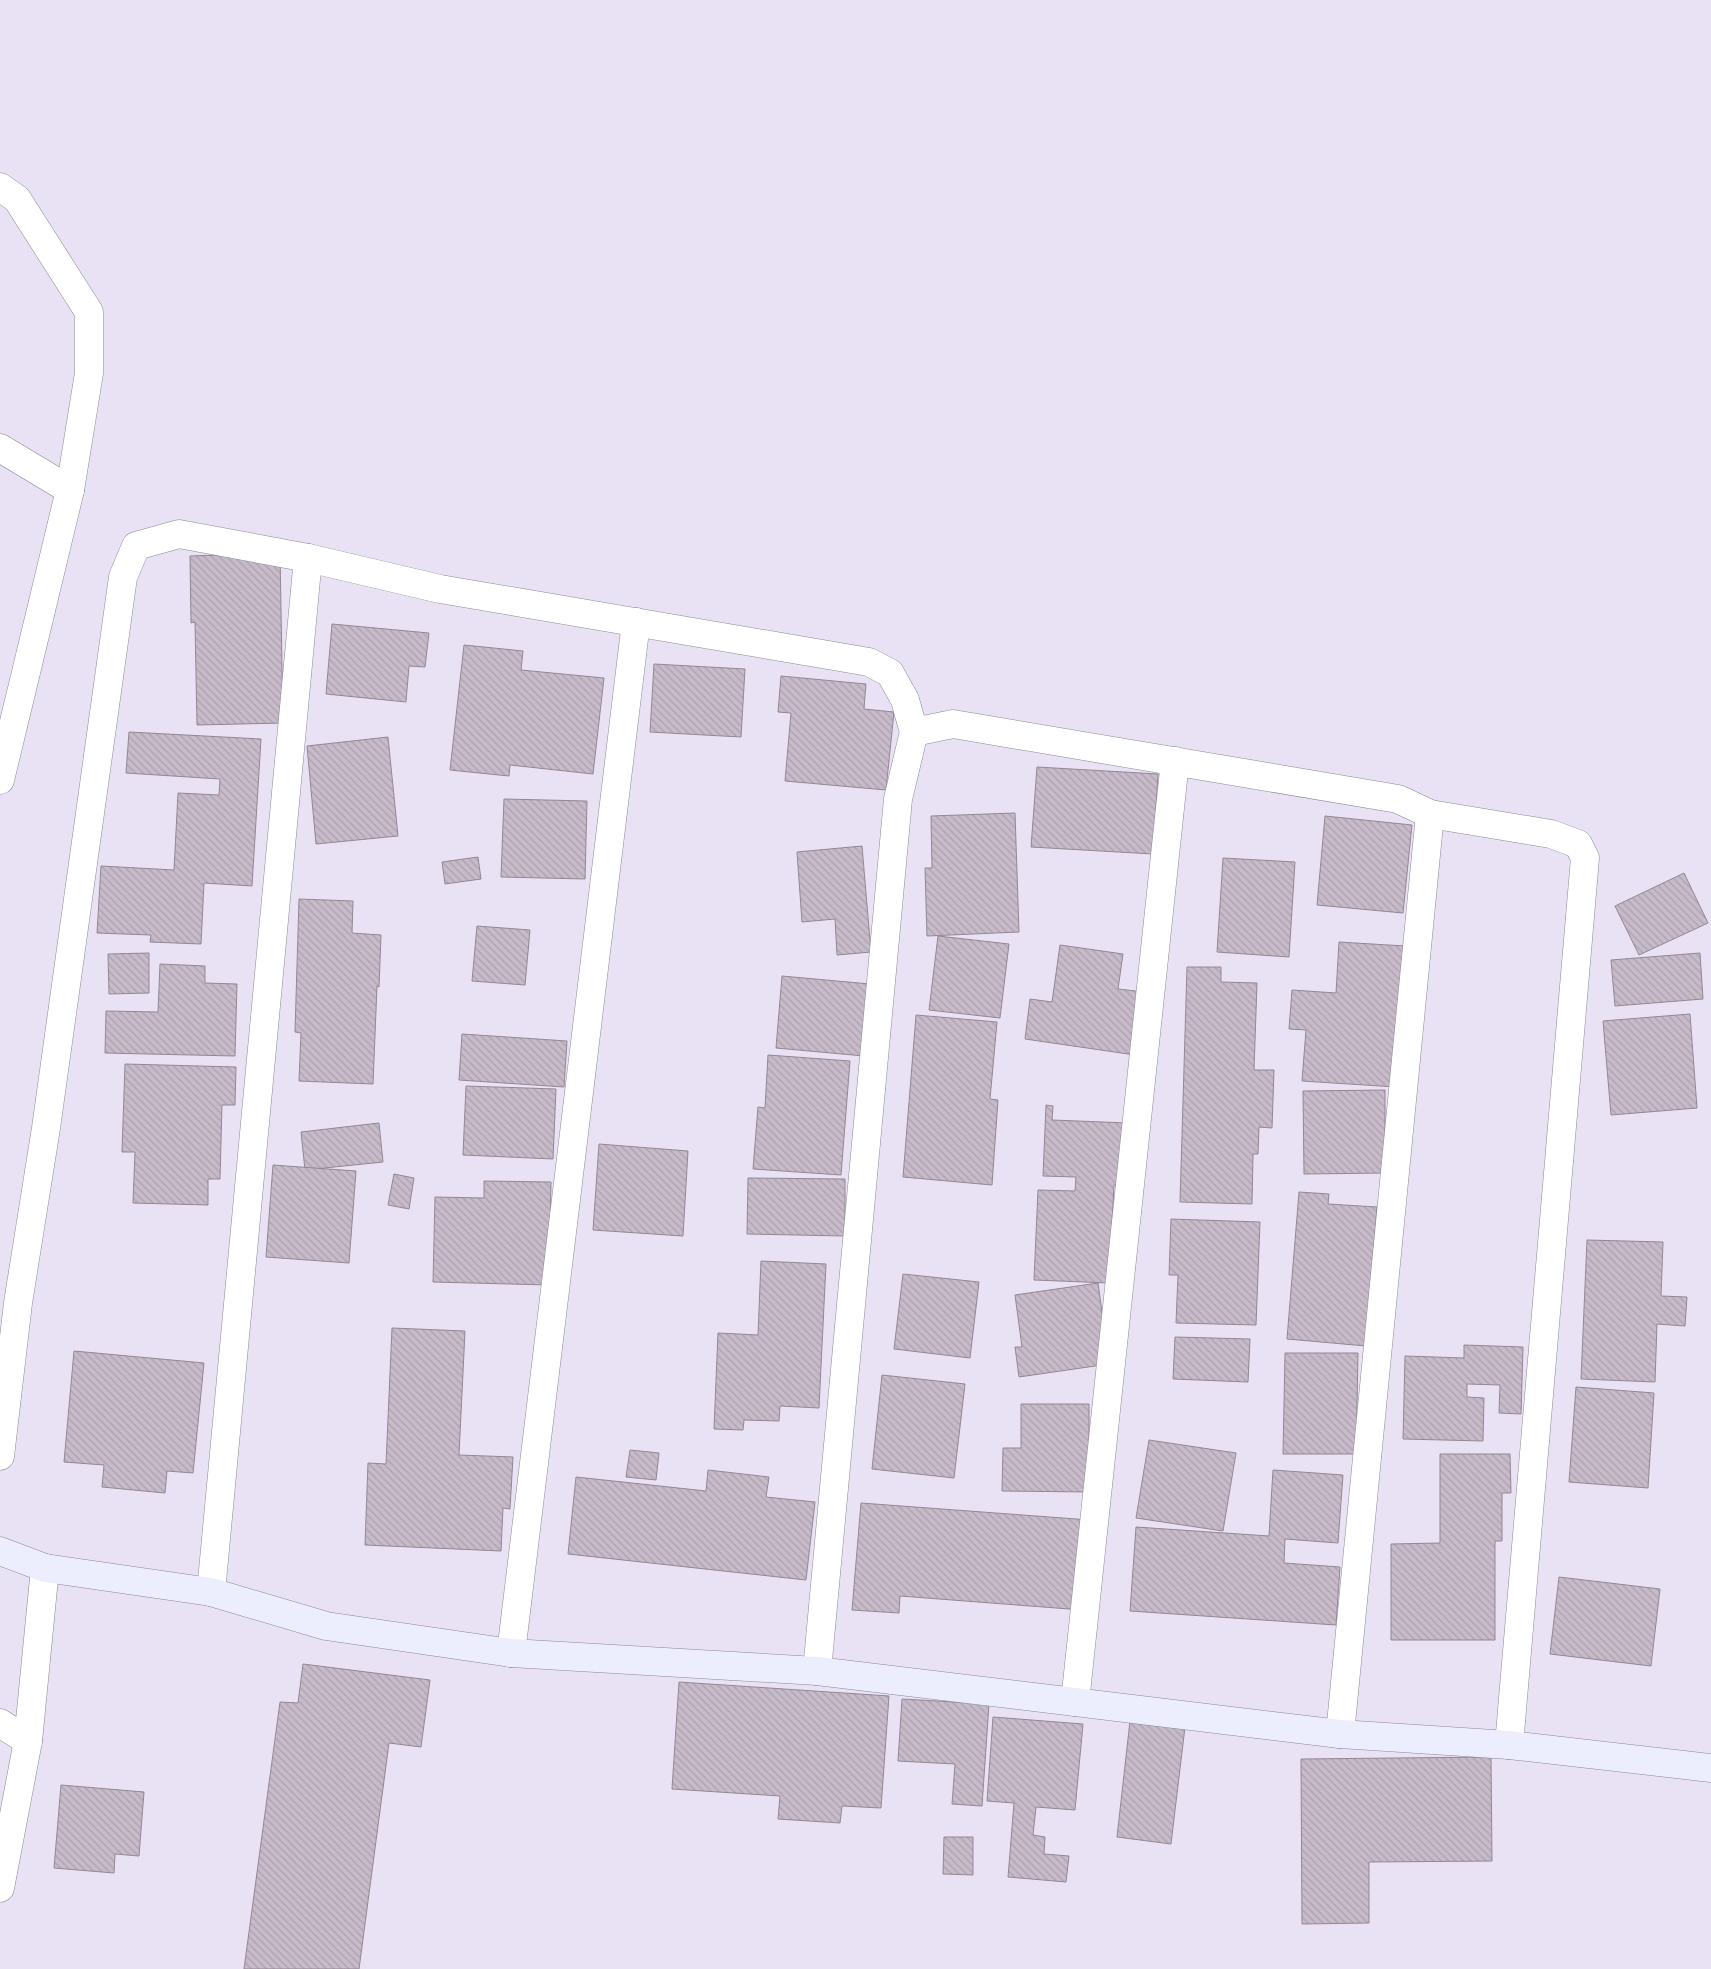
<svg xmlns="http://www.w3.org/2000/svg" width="1711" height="1969" font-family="'IBM Plex Serif',serif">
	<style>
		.building { fill: url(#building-back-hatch); stroke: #948794 }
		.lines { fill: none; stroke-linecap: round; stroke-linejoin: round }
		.minor-casing { stroke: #8d8797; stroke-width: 29 }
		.secondary-casing { stroke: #8d8797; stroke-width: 29 }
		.minor { stroke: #fff; stroke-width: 28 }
		.secondary { stroke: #eceefe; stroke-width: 28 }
	</style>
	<defs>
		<pattern id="building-back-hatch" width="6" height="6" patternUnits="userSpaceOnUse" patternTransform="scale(1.25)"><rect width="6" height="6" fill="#c8bbc9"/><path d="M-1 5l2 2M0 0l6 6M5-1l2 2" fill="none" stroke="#aba0ac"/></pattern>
	</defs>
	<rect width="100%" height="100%" fill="#e9e2f4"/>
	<g class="building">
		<path d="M280,553L283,723L197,725L195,622L191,623L190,556Z"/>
		<path d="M332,624L429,633L425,667L409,666L406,702L326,694Z"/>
		<path d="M464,645L523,651L521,670L604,678L593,774L510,765L509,776L450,770Z"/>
		<path d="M654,664L745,669L741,737L650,732Z"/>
		<path d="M781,676L866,684L864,709L894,712L886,790L785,781L791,713L778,712Z"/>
		<path d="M129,732L261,739L252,886L204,883L201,944L150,942L151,935L97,933L101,866L174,870L178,793L219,795L220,779L126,773Z"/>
		<path d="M388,737L398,836L316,844L307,746Z"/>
		<path d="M1037,767L1158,774L1153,854L1031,847Z"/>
		<path d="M504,799L587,801L585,879L501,877Z"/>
		<path d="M1015,813L1019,932L927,936L925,868H932L931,816Z"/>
		<path d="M1325,816L1412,825L1403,913L1317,905Z"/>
		<path d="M862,846L871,952L837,955L835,919L802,922L797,852Z"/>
		<path d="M478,857L481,879L445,884L442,862Z"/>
		<path d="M1223,858L1295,862L1289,957L1217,952Z"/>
		<path d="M1684,873L1708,923L1639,955L1615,906Z"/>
		<path d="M299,899L353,901L352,933L381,935L379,987L377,986L373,1084L299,1081L301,1033L295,1032Z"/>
		<path d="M477,926L530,930L525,985L472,981Z"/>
		<path d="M938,936L1009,944L1000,1018L929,1010Z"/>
		<path d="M1339,942L1405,946L1396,1087L1302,1081L1306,1030L1289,1029L1292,990L1336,993Z"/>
		<path d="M1060,945L1123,954L1118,989L1144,992L1135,1055L1025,1039L1030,999L1052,1002Z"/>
		<path d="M149,953V993L109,994L108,954Z"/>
		<path d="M1700,953L1703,999L1615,1006L1611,960Z"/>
		<path d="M160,964L205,966V983L237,984L235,1056L105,1053L106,1011L158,1012Z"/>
		<path d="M1187,967H1221V982L1257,983L1254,1070H1274L1272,1128L1259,1127L1258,1154H1253L1252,1204L1180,1202Z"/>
		<path d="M782,976L870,984L864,1056L776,1048Z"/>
		<path d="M1690,1014L1697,1108L1611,1115L1603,1021Z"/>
		<path d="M916,1015L997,1022L990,1099L998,1100L992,1185L903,1177Z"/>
		<path d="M462,1034L567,1041L564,1087L459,1080Z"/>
		<path d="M768,1055L850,1061L841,1175L753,1169L758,1107L765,1108Z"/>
		<path d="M125,1064L236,1067L235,1105H222L220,1179H208V1205L133,1203L135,1152H122Z"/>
		<path d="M466,1086L556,1089L553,1159L463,1155Z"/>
		<path d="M1385,1090V1173L1304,1174L1303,1091Z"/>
		<path d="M1046,1105L1053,1106L1052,1120L1128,1123L1126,1185H1114L1109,1283L1034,1280L1038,1190L1075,1191L1076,1177L1043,1176Z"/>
		<path d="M379,1123L383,1162L305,1170L301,1132Z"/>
		<path d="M599,1144L688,1151L683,1236L593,1230Z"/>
		<path d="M273,1165L356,1171L349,1263L266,1257Z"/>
		<path d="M394,1174L414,1178L409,1209L388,1205Z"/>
		<path d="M748,1178L845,1179V1236L747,1234Z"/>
		<path d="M484,1181L551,1182L549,1285L433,1282L435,1197L484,1198Z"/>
		<path d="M1299,1192L1329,1194L1328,1204L1377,1207L1366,1346L1287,1339Z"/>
		<path d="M1171,1219L1260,1222L1256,1325L1176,1323L1178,1275H1169Z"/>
		<path d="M1587,1240L1663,1242L1661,1296L1687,1297L1685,1326L1657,1324L1655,1382L1581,1379Z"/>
		<path d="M761,1261L826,1264L819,1408L780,1406L779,1421L744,1420L743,1430L714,1429L718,1333L758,1335Z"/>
		<path d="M903,1274L979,1282L970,1358L894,1349Z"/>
		<path d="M1098,1283L1109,1364L1019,1377L1015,1347H1022L1015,1295Z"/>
		<path d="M392,1328L465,1331L459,1455L513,1457L510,1509L503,1508L501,1551L365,1545L368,1463L386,1464Z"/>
		<path d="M1175,1337L1250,1339L1248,1382L1173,1379Z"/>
		<path d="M1464,1345L1523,1347L1521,1414L1499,1413L1500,1385L1467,1384V1397L1484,1398L1483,1441L1403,1439L1405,1356L1464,1358Z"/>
		<path d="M74,1351L204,1363L193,1473L167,1471L165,1493L102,1487L104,1465L64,1462Z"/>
		<path d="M1285,1353H1358L1356,1454H1283Z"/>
		<path d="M882,1375L965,1384L954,1478L872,1469Z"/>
		<path d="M1576,1387L1654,1393L1648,1488L1569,1482Z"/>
		<path d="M1021,1404H1089V1492L1002,1491L1003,1448H1021Z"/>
		<path d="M1149,1440L1236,1453L1223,1531L1136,1518Z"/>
		<path d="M630,1450L659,1453L656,1480L626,1477Z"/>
		<path d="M1440,1454H1510L1511,1493H1502V1541H1495V1640H1391V1544L1440,1543Z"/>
		<path d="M708,1470L769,1477L766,1497L815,1502L806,1580L568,1554L576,1477L706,1491Z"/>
		<path d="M1273,1470L1343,1475L1338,1543L1285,1539L1284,1563L1340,1567L1336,1625L1130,1611L1136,1527L1269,1536Z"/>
		<path d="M861,1503L1090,1520L1082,1610L900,1596L899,1613L852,1610Z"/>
		<path d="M1559,1577L1660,1589L1651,1666L1550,1654Z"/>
		<path d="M303,1664L430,1680L421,1747L389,1743L359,1969H244L280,1702L298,1703Z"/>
		<path d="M679,1682L889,1696L881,1808L842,1806L840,1823L778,1819L780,1796L672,1789Z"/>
		<path d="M902,1699L989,1704L982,1806L952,1804L955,1764L898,1761Z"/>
		<path d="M993,1717L1083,1724L1075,1810L1036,1807L1033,1835L1045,1837L1044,1854L1069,1856L1066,1882L1008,1877L1014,1803L987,1801Z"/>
		<path d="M1130,1721L1185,1727L1171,1844L1117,1837Z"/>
		<path d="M1491,1757L1492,1861L1369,1862V1923L1302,1924L1301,1759Z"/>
		<path d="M61,1785L144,1792L139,1856L115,1854L114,1873L54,1868Z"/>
		<path d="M944,1837H973V1875L943,1874Z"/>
	</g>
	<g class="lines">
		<g class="minor-casing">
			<g id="minor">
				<path d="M0,187L17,199L89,312V373L70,490L0,780"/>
				<path d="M0,448L70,490"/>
				<path d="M914,732L953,724L1398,799L1430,814L1551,834L1578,844L1585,858L1509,1745"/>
				<path d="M0,1456L18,1303L46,1128L123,577L136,546L179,534L308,558L440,589L869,662L890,673L905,700L914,732L898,799L817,1671"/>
				<path d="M211,1592L308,558"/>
				<path d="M511,1653L636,622"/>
				<path d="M1075,1702L1175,761"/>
				<path d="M0,1723L28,1741"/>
				<path d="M1340,1734L1430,814"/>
				<path d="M0,1888L28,1741L45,1568"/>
			</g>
		</g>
		<g class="secondary-casing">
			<path id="secondary" d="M0,1551L45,1568L211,1592L326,1626L511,1653L817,1671L1340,1734L1509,1745L1711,1768"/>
		</g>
		<use href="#minor" class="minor"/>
		<use href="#secondary" class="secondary"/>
	</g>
</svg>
